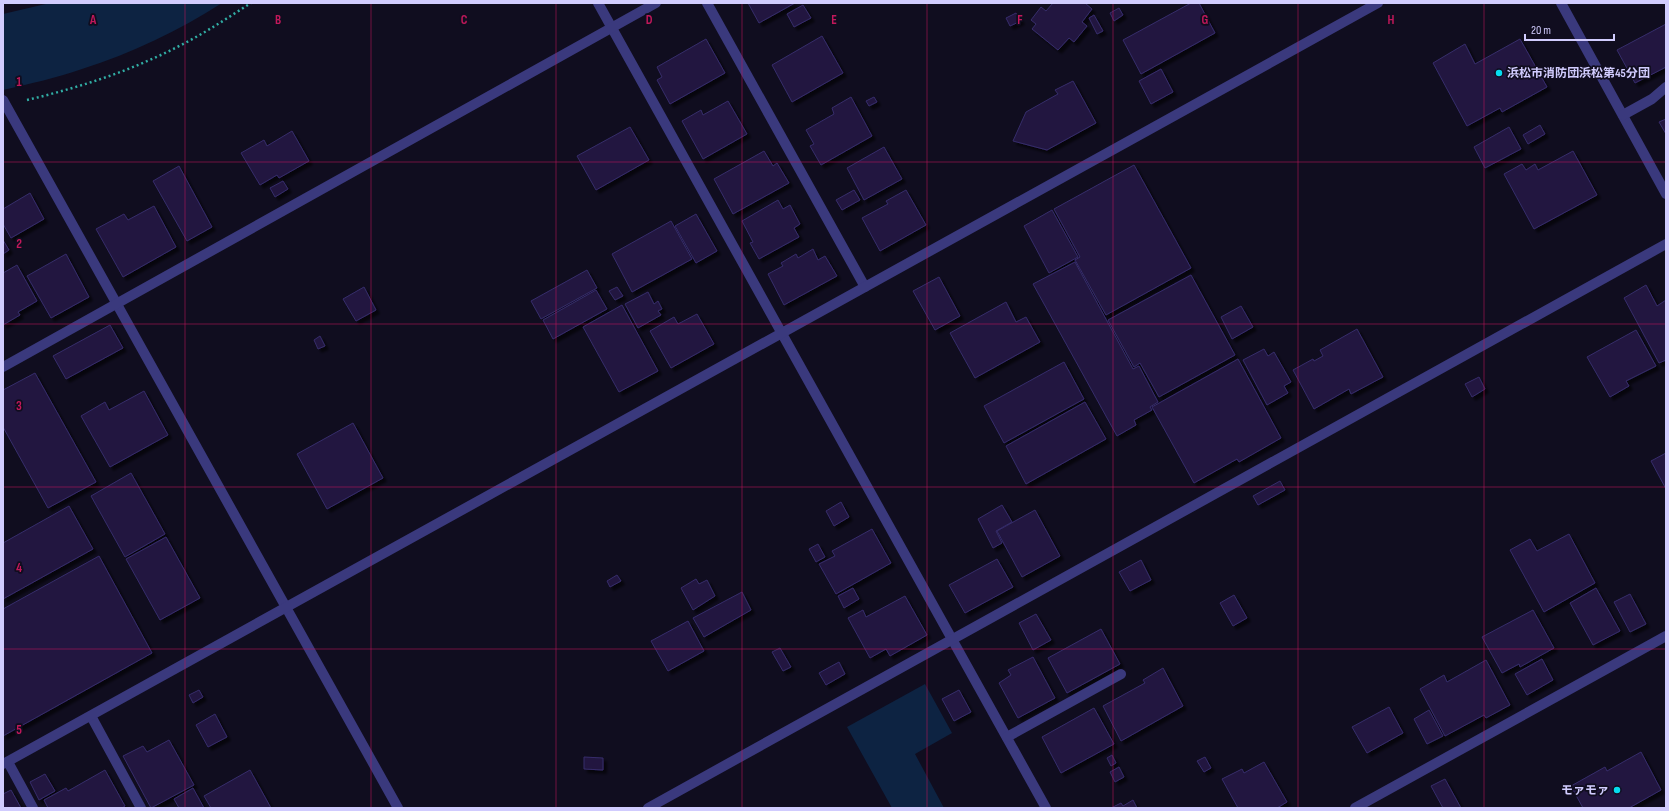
<svg xmlns="http://www.w3.org/2000/svg" width="1669" height="811" font-family="'Sofia Sans Condensed','Noto Sans JP',sans-serif">
	<style>
		.water { fill: #0d2342 }
		.building { fill: #20193f; stroke: #372c6b; filter: url(#shadow) }
		.lines { fill: none; stroke-linecap: round; stroke-linejoin: round }
		.path { stroke: #31ada4; stroke-width: 2.5; stroke-dasharray: 2 3; stroke-linecap: butt }
		.minor { stroke: #3a397d; stroke-width: 10 }
		.grid { fill: none; stroke: #c2185b; stroke-width: 1; stroke-opacity: 0.55 }
		.poi-dot { fill: #06dcef; stroke: #100d1f; stroke-width: 1.5 }
		.labels { text-anchor: middle; dominant-baseline: central; stroke-width: 3.5; stroke-linejoin: round; paint-order: stroke }
		.poi-label { font-size: 12px; font-weight: bold; fill: #d1ccfe; stroke: #100d1f; text-anchor: start }
		.grid-label { font-size: 13px; text-anchor: middle; font-weight: bold; fill: #c2185b; stroke: #100d1f; stroke-width: 3.5; stroke-linejoin: round; paint-order: stroke }
	</style>
	<defs>
		<filter id="shadow"><feDropShadow dx="3.5" dy="3.5" stdDeviation="1" flood-color="#0009"/></filter>
	</defs>
	<rect width="100%" height="100%" fill="#100d1f"/>
	<g class="water">
		<path d="M50,3H222C178,31 132,53 82,69C56,78 29,84 3,90V14Z"/>
		<path d="M925,684L952,733L915,754L944,808H892L847,727Z"/>
	</g>
	<g class="building">
		<path d="M748,3H795L759,23Z"/>
		<path d="M1053,3H1085L1092,9L1082,22L1087,26L1074,42L1069,38L1058,50L1032,29L1036,24L1031,20L1041,7L1046,11Z"/>
		<path d="M1191,3H1199L1215,33L1141,74L1123,40Z"/>
		<path d="M803,5L811,18L794,27L787,14Z"/>
		<path d="M1119,8L1123,15L1114,21L1110,13Z"/>
		<path d="M1016,13L1021,21L1010,26L1006,18Z"/>
		<path d="M1094,15L1103,31L1097,34L1089,18Z"/>
		<path d="M1666,24V67L1635,83L1617,50Z"/>
		<path d="M822,36L843,73L792,102L772,65Z"/>
		<path d="M706,39L725,73L670,104L657,80L662,77L657,67Z"/>
		<path d="M1520,39L1547,87L1502,112L1500,108L1467,126L1433,63L1465,44L1475,64Z"/>
		<path d="M1161,69L1173,92L1151,104L1139,81Z"/>
		<path d="M1073,81L1096,123L1047,150L1013,141L1026,112L1058,94L1055,90Z"/>
		<path d="M851,97L872,136L821,165L810,146L814,144L806,130L834,114L832,108Z"/>
		<path d="M874,97L877,102L869,106L866,101Z"/>
		<path d="M728,101L747,134L703,159L682,121L701,110L703,115Z"/>
		<path d="M1666,119V134L1659,122Z"/>
		<path d="M1540,125L1545,134L1528,144L1523,135Z"/>
		<path d="M630,127L649,160L596,190L577,156Z"/>
		<path d="M1509,127L1521,149L1485,168L1474,147Z"/>
		<path d="M292,131L309,161L279,178L277,175L260,185L241,153L264,140L267,146Z"/>
		<path d="M884,147L902,179L864,200L847,168Z"/>
		<path d="M764,151L773,166L777,163L789,183L733,214L714,179Z"/>
		<path d="M1573,151L1597,195L1534,229L1504,174L1522,164L1526,170L1535,164L1538,170Z"/>
		<path d="M1134,165L1191,268L1106,315L1075,260L1080,257L1054,209Z"/>
		<path d="M179,166L212,227L187,241L153,181Z"/>
		<path d="M283,181L288,189L275,197L270,188Z"/>
		<path d="M854,190L860,200L842,210L836,200Z"/>
		<path d="M906,190L926,225L880,251L862,218L888,204L886,201Z"/>
		<path d="M30,193L44,219L11,238L3,224V209Z"/>
		<path d="M778,200L783,209L790,205L800,224L794,228L799,237L759,259L750,243L753,242L742,221Z"/>
		<path d="M154,206L176,247L123,277L96,229L124,214L128,220Z"/>
		<path d="M1052,210L1078,257L1049,273L1024,226Z"/>
		<path d="M696,214L717,251L696,263L675,226Z"/>
		<path d="M671,221L692,259L632,292L612,254Z"/>
		<path d="M3,240L9,250L3,254Z"/>
		<path d="M813,249L818,260L825,256L837,276L784,305L768,274L783,266L781,263L796,254L798,258Z"/>
		<path d="M66,254L89,297L51,318L27,276Z"/>
		<path d="M1075,262L1133,369L1139,366L1158,402L1150,407L1152,410L1134,420L1136,425L1117,436L1033,284Z"/>
		<path d="M17,265L37,301L18,312L20,315L3,325V273Z"/>
		<path d="M587,270L597,288L541,319L531,301Z"/>
		<path d="M1191,275L1235,355L1159,397L1140,363L1134,367L1108,320Z"/>
		<path d="M939,277L960,316L935,330L913,291Z"/>
		<path d="M1646,285L1657,306L1666,300V360L1659,363L1624,298Z"/>
		<path d="M364,287L376,310L356,321L343,299Z"/>
		<path d="M617,287L623,296L615,300L609,291Z"/>
		<path d="M596,290L607,309L553,339L543,320Z"/>
		<path d="M648,292L654,304L658,301L662,309L658,311L661,315L638,328L625,304Z"/>
		<path d="M1006,302L1016,322L1026,317L1040,342L975,378L950,333Z"/>
		<path d="M622,305L658,371L619,392L583,327Z"/>
		<path d="M1241,306L1253,327L1232,339L1221,317Z"/>
		<path d="M697,314L714,344L671,368L650,331L674,317L678,324Z"/>
		<path d="M110,325L123,348L66,379L53,356Z"/>
		<path d="M1357,329L1383,377L1351,394L1349,389L1314,409L1293,370L1313,359L1314,361L1323,356L1320,350Z"/>
		<path d="M1636,330L1656,366L1626,381L1629,386L1610,397L1587,357Z"/>
		<path d="M320,336L325,346L318,349L314,340Z"/>
		<path d="M1264,349L1268,356L1274,352L1291,382L1284,386L1288,393L1267,405L1243,360Z"/>
		<path d="M1238,359L1281,438L1239,462L1237,459L1194,483L1152,407Z"/>
		<path d="M1064,362L1084,399L1004,443L984,406Z"/>
		<path d="M35,373L96,482L48,508L3,427V390Z"/>
		<path d="M1479,377L1485,389L1472,397L1465,384Z"/>
		<path d="M144,391L168,435L110,467L81,416L105,402L109,410Z"/>
		<path d="M1085,402L1106,439L1026,484L1006,446Z"/>
		<path d="M353,423L383,478L327,509L297,454Z"/>
		<path d="M1666,453V489L1651,461Z"/>
		<path d="M131,473L165,534L125,557L91,496Z"/>
		<path d="M1280,481L1285,490L1258,505L1253,496Z"/>
		<path d="M841,502L849,517L834,526L826,511Z"/>
		<path d="M1002,505L1012,522L996,531L1002,543L993,548L978,519Z"/>
		<path d="M69,506L93,549L3,599V543Z"/>
		<path d="M1035,510L1060,556L1022,577L997,531Z"/>
		<path d="M872,529L891,563L836,594L819,564L835,556L832,551Z"/>
		<path d="M1569,534L1595,583L1544,612L1510,550L1530,539L1537,551Z"/>
		<path d="M166,537L200,598L160,620L126,559Z"/>
		<path d="M818,544L825,557L816,562L809,549Z"/>
		<path d="M99,556L152,653L3,736V609Z"/>
		<path d="M997,559L1013,587L965,613L949,585Z"/>
		<path d="M1141,560L1151,580L1130,591L1119,572Z"/>
		<path d="M617,575L621,581L610,587L607,581Z"/>
		<path d="M696,579L699,584L707,580L715,596L693,610L681,588Z"/>
		<path d="M853,588L859,599L844,608L838,596Z"/>
		<path d="M1596,588L1620,631L1593,645L1570,603Z"/>
		<path d="M742,592L751,610L704,637L693,618Z"/>
		<path d="M1630,594L1646,624L1630,632L1614,602Z"/>
		<path d="M1234,595L1247,618L1233,626L1220,603Z"/>
		<path d="M905,596L927,635L890,656L886,649L870,658L848,618L863,610L866,617Z"/>
		<path d="M1533,610L1554,648L1520,667L1519,664L1502,673L1482,637Z"/>
		<path d="M1036,614L1051,640L1033,650L1019,623Z"/>
		<path d="M688,621L704,651L668,671L651,641Z"/>
		<path d="M1101,629L1120,664L1067,693L1048,658Z"/>
		<path d="M780,648L791,667L783,671L772,652Z"/>
		<path d="M1033,657L1055,698L1018,718L999,683L1011,675L1008,670Z"/>
		<path d="M1542,659L1553,680L1527,695L1515,674Z"/>
		<path d="M1486,660L1510,705L1486,718L1484,715L1445,736L1420,689L1444,675L1447,682Z"/>
		<path d="M839,662L845,674L826,685L819,673Z"/>
		<path d="M1163,668L1183,706L1121,741L1103,706L1145,683L1143,680Z"/>
		<path d="M199,690L203,697L193,703L189,695Z"/>
		<path d="M959,690L971,712L954,721L942,699Z"/>
		<path d="M1389,707L1403,733L1367,753L1352,727Z"/>
		<path d="M1094,708L1114,744L1061,773L1042,737Z"/>
		<path d="M1429,710L1443,736L1427,744L1414,719Z"/>
		<path d="M215,714L227,737L208,747L196,725Z"/>
		<path d="M169,740L194,785L151,808L123,756L143,746L147,752Z"/>
		<path d="M1641,752L1661,790L1629,808H1583L1571,786L1605,767L1607,771Z"/>
		<path d="M1112,755L1116,763L1111,766L1107,758Z"/>
		<path d="M584,757L603,758V770L584,769Z"/>
		<path d="M1205,757L1211,768L1204,772L1197,761Z"/>
		<path d="M1264,762L1287,802L1277,808H1238L1222,779L1242,769L1244,773Z"/>
		<path d="M1119,767L1124,777L1115,782L1110,772Z"/>
		<path d="M105,770L125,806L122,808H48L44,800L66,788L68,791Z"/>
		<path d="M250,770L271,808H211L204,796Z"/>
		<path d="M45,774L55,791L39,800L30,782Z"/>
		<path d="M1445,779L1461,808H1443L1431,786Z"/>
		<path d="M193,788L204,808H179L174,799Z"/>
		<path d="M11,790L21,808H3V794Z"/>
		<path d="M1133,800L1137,808H1111L1121,803L1123,806Z"/>
	</g>
	<g class="lines">
		<path class="path" d="M27,100C82,87 136,69 185,43C208,31 229,17 251,3"/>
		<g class="minor">
			<path d="M598,3L1046,808"/>
			<path d="M707,3L865,287"/>
			<path d="M1561,3L1666,194"/>
			<path d="M3,100L398,808"/>
			<path d="M1623,115L1652,99L1666,87"/>
			<path d="M3,367L656,3"/>
			<path d="M91,716L141,808"/>
			<path d="M1007,737L1121,674"/>
			<path d="M8,762L33,808"/>
			<path d="M3,764L1378,3"/>
			<path d="M648,808L1666,244"/>
			<path d="M1355,808L1666,636"/>
		</g>
	</g>
	<path class="grid" d="M185,3V808M371,3V808M556,3V808M742,3V808M927,3V808M1113,3V808M1298,3V808M1484,3V808M3,162H1666M3,324H1666M3,487H1666M3,649H1666"/>
	<g class="poi-dot">
		<circle cx="1499" cy="73" r="4"/>
		<circle cx="1617" cy="790" r="4"/>
	</g>
	<g class="labels">
		<g class="poi-label">
			<text x="1507" y="73">浜松市消防団浜松第45分団</text>
			<text x="1609" y="790" text-anchor="end">モァモァ</text>
		</g>
	</g>
	<g class="grid-label">
		<text x="93" y="24">A</text>
		<text x="278" y="24">B</text>
		<text x="464" y="24">C</text>
		<text x="649" y="24">D</text>
		<text x="834" y="24">E</text>
		<text x="1020" y="24">F</text>
		<text x="1205" y="24">G</text>
		<text x="1391" y="24">H</text>
		<text x="19" y="86">1</text>
		<text x="19" y="248">2</text>
		<text x="19" y="410">3</text>
		<text x="19" y="572">4</text>
		<text x="19" y="734">5</text>
	</g>
	<rect width="1669" height="811" fill="none" stroke="#d1ccfe" stroke-width="8"/>
	<path d="M1525 34v6h89v-6" fill="none" stroke="#d1ccfe" stroke-width="2"/>
	<text x="1531" y="34" font-size="12" fill="#d1ccfe" stroke="#100d1f" stroke-width="3" paint-order="stroke">20 m</text>
</svg>
